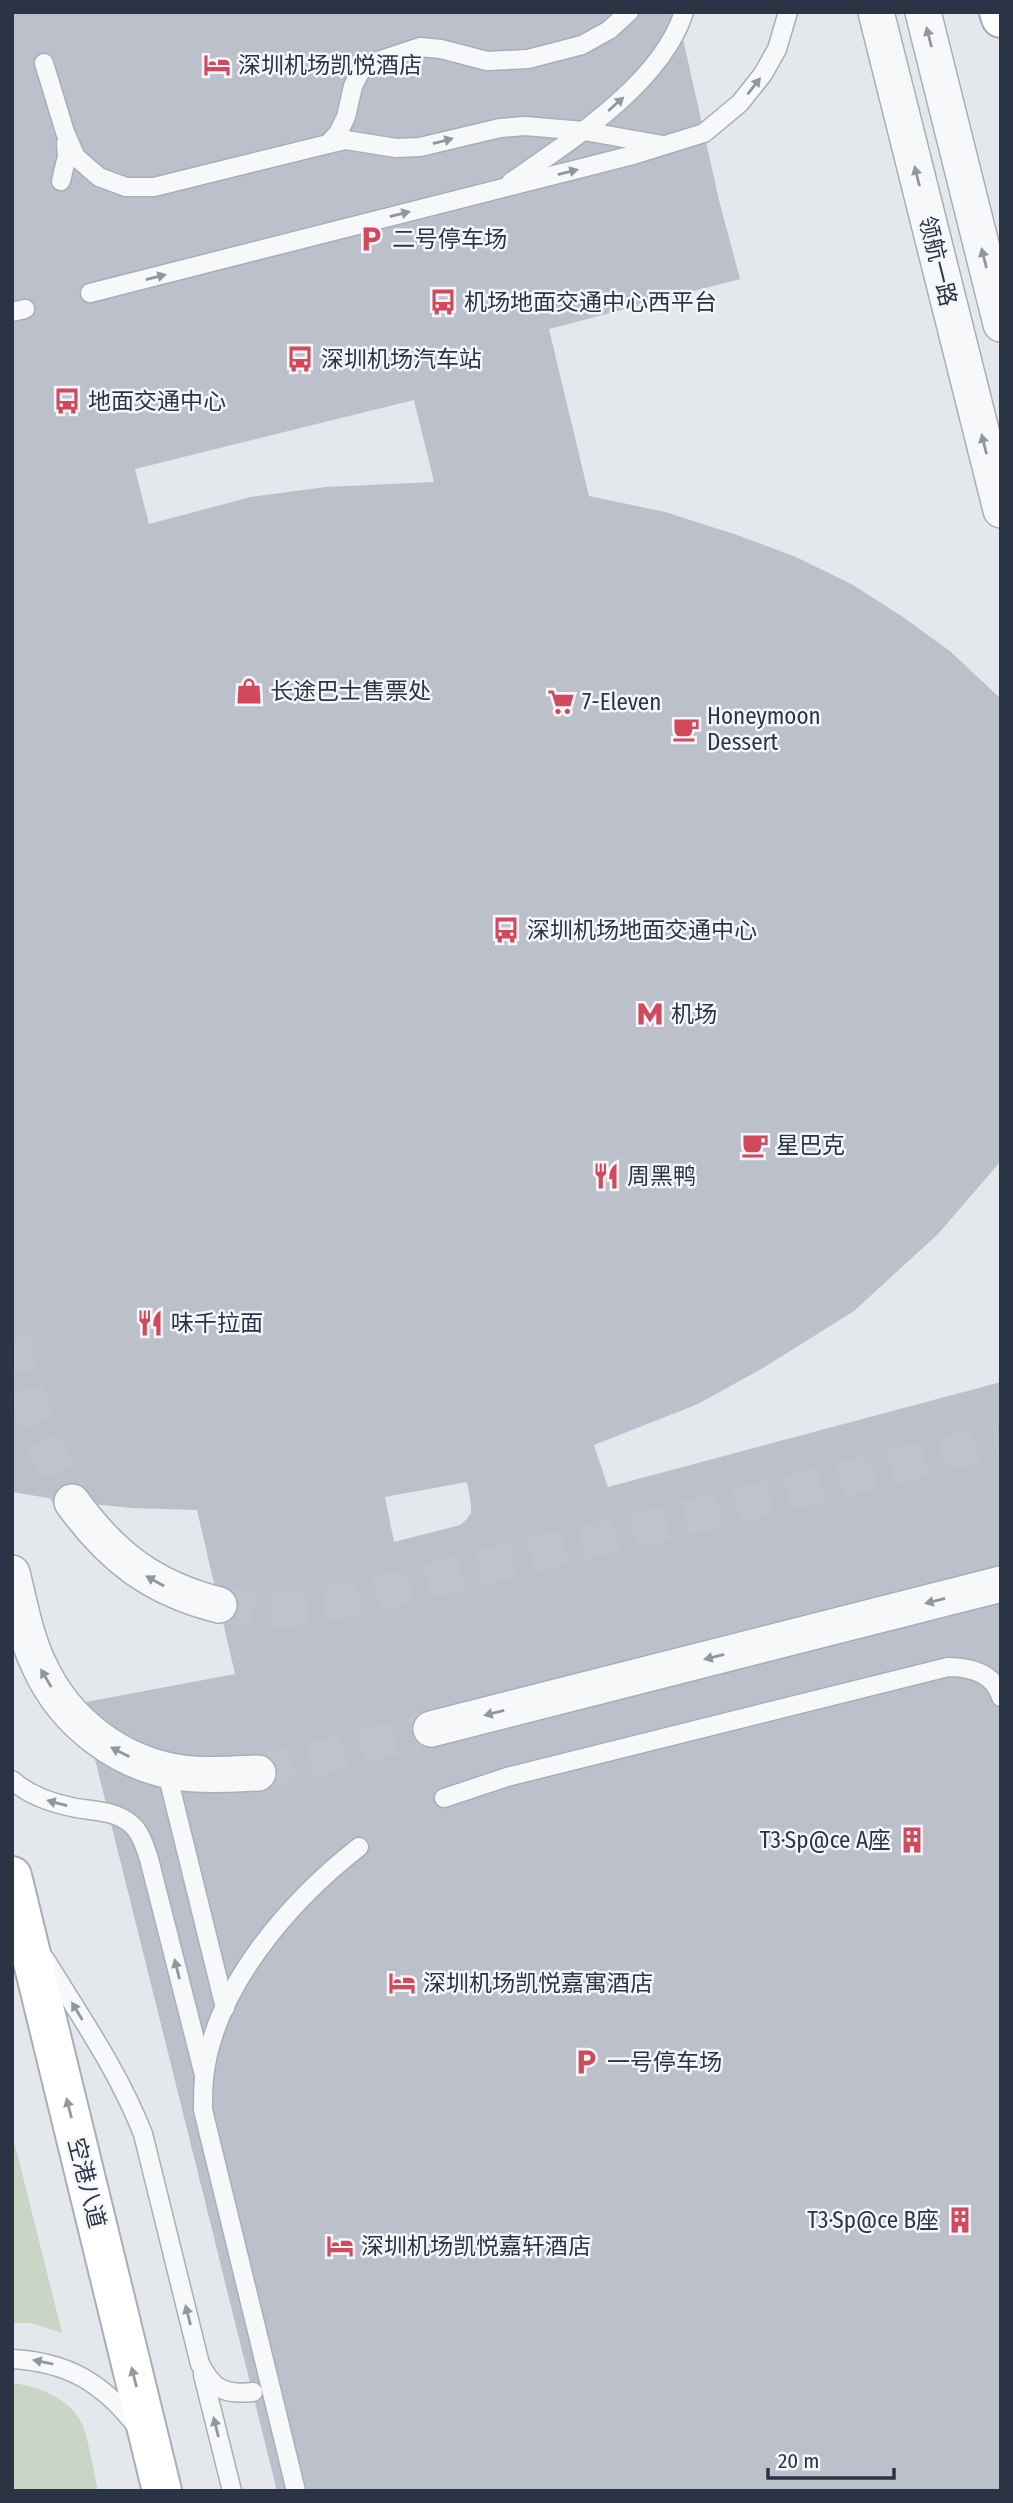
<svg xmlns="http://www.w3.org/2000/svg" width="1013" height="2503" font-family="'Fira Sans Condensed','Noto Sans SC',sans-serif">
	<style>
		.green { fill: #c9d6c5 }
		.building { fill: #bbc0ca; fill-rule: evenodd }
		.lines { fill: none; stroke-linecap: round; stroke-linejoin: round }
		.street-tunnel { stroke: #bfc3cb; stroke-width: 35; stroke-dasharray: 35 18; stroke-linecap: butt }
		.lane-casing { stroke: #a9aeb7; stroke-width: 21 }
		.street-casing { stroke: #a9aeb7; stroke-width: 38 }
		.secondary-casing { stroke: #a9aeb7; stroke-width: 42 }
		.primary-casing { stroke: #a3abb8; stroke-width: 42 }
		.lane { stroke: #f7f8fa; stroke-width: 18 }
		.street { stroke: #f7f8fa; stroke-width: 35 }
		.secondary { stroke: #fff; stroke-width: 38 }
		.primary { stroke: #fff; stroke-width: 38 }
		.oneway { fill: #9196a0 }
		.oneway2 { fill: #959aa2 }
		.labels { text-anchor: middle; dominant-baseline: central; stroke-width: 5; stroke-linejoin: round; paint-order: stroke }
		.poi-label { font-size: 23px; fill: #2b3445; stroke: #f4f6f9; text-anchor: start }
		.street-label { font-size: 23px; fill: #2b3445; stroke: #f4f6f9 }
	</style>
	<rect width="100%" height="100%" fill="#e4e7ec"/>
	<g class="green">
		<path d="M12,2133L62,2333L31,2323H12Z"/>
		<path d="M12,2383C37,2386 69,2398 81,2422C88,2436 94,2473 98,2491H12Z"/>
	</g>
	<path class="building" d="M12,12H677L719,200L740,279L549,329L589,496L665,512L737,535L796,557L853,585L903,617L951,652L1001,699V1161L938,1234L854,1311L763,1368L698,1404L594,1445L608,1487L1001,1382V2491H277L81,1703L235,1674L197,1510L132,1508L72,1502L12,1492ZM414,400L434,482L326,487L251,497L149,524L135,469ZM467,1482L471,1505V1513L466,1520L460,1525L394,1542L385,1497Z"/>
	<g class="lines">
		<g class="street-tunnel">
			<path d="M12,1339C26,1397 44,1449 72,1502"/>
			<path d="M219,1605L274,1611L328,1605L1001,1441"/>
			<path d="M258,1773L431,1729"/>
		</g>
		<g class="lane-casing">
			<g id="lane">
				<path d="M44,63L65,132L76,157L99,177L126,187H154L328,144L338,133L346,117L353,86L360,72L372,63L420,47L441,49L487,61L528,59L582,45L609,30L629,12"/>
				<path d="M328,144L346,140L396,148L420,147L500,128L525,126L584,131L663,145"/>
				<path d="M61,181L67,156L66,143"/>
				<path d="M511,182C570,141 661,84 684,12"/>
				<path d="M90,293L633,155L704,133L740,103L763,74L777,49L788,12"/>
				<path d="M12,312L25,309"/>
				<path d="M166,1769L225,2008"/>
				<path d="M12,1780C30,1796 52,1803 76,1808C95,1811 117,1811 132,1825C141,1833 145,1847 149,1859L204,2075"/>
				<path d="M444,1798L507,1777L948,1667C970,1667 994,1673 1001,1697"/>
				<path d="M45,1959C80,2016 119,2072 143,2134L200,2364C213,2389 224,2395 253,2392"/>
				<path d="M12,2359C68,2362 103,2383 137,2427"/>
				<path d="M203,2375L232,2491"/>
				<path d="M296,2491L203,2110C203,2100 203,2089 204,2078C214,1987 290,1901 359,1847"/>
			</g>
		</g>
		<g class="street-casing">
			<g id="street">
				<path d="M876,12L1001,510"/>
				<path d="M923,12L1001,324"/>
				<path d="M72,1502C112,1557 152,1588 219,1605"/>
				<path d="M12,1573C20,1604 25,1636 39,1665C65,1723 121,1765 183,1773C208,1776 233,1774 258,1773"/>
				<path d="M431,1729L1001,1584"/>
			</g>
		</g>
		<g class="secondary-casing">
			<path id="secondary" d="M12,1876L162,2491"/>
		</g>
		<g class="primary-casing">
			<path id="primary" d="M999,12L1001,18"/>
		</g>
		<use href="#lane" class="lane"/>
		<use href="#street" class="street"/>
		<use href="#secondary" class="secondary"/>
		<use href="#primary" class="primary"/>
	</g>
	<defs><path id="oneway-solid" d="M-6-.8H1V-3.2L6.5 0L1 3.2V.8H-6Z" transform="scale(1.75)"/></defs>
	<g class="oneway">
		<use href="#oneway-solid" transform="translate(929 37) rotate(-104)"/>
		<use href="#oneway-solid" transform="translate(754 86) rotate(-52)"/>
		<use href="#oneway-solid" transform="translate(616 104) rotate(-42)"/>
		<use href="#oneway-solid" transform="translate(443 141) rotate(-15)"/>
		<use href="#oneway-solid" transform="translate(568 172) rotate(-14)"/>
		<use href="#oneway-solid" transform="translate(917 176) rotate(-104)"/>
		<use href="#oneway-solid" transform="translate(400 214) rotate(-14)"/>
		<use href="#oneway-solid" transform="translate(984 258) rotate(-104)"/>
		<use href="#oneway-solid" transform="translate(156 277) rotate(-14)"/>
		<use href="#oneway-solid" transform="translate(984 444) rotate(-104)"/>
		<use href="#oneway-solid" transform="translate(155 1581) rotate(-151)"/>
		<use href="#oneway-solid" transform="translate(935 1601) rotate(166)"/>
		<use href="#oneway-solid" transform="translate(714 1657) rotate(166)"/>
		<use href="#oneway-solid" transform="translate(46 1678) rotate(-120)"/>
		<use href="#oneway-solid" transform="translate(494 1713) rotate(166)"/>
		<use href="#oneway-solid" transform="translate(120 1752) rotate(-153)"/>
		<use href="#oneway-solid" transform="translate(57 1803) rotate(-165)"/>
		<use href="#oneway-solid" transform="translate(177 1969) rotate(-104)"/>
		<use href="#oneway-solid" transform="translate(77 2011) rotate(-121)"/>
		<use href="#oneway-solid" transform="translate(188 2315) rotate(-104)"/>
		<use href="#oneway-solid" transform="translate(43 2362) rotate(-168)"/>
		<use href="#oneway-solid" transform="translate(216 2427) rotate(-104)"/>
	</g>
	<g class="oneway2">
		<use href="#oneway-solid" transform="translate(69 2108) rotate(-104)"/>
		<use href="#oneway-solid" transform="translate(134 2377) rotate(-104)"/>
	</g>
	<defs>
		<g id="hotel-bare" transform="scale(2.1)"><path d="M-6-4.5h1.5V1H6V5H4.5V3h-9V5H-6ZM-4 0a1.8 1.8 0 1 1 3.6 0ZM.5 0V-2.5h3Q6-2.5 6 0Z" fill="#d1495b" stroke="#f4f6f9" stroke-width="2.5" paint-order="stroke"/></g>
		<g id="parking-bare" transform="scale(2.1)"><path d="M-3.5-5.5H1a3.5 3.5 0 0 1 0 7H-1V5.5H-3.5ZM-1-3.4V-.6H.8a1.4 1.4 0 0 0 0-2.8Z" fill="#d1495b" stroke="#f4f6f9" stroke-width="2.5" paint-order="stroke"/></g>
		<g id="bus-bare" transform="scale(2.1)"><path d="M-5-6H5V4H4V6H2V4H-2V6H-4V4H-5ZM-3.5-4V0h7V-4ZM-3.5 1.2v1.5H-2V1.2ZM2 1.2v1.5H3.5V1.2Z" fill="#d1495b" stroke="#f4f6f9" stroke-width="2.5" paint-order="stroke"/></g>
		<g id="shop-bare" transform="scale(2.1)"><path d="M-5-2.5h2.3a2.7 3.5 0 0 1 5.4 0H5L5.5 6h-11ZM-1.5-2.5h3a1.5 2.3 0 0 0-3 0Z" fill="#d1495b" stroke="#f4f6f9" stroke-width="2.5" paint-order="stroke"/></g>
		<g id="supermarket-bare" transform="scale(2.1)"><path d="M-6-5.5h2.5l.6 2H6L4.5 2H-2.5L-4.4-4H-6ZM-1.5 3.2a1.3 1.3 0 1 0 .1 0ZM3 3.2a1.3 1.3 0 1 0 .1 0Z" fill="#d1495b" stroke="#f4f6f9" stroke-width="2.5" paint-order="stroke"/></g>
		<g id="cafe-bare" transform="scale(2.1)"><path d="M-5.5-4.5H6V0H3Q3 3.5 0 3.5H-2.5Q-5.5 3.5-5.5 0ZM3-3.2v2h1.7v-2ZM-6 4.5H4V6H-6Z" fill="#d1495b" stroke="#f4f6f9" stroke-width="2.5" paint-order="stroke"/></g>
		<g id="metro-bare" transform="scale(2.1)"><path d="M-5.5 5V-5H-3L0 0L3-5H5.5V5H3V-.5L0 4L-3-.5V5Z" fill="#d1495b" stroke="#f4f6f9" stroke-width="2.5" paint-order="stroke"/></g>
		<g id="restaurant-bare" transform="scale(2.1)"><path d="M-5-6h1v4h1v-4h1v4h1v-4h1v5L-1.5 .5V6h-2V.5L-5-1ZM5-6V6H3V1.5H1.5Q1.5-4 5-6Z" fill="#d1495b" stroke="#f4f6f9" stroke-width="2.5" paint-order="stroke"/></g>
		<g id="building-bare" transform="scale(2.1)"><path d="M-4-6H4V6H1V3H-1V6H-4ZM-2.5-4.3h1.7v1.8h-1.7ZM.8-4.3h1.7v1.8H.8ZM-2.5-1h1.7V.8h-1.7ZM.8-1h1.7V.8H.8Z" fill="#d1495b" stroke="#f4f6f9" stroke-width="2.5" paint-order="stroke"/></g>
	</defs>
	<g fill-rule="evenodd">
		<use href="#hotel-bare" x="217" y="65"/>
		<use href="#parking-bare" x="371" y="239"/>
		<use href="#bus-bare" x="443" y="302"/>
		<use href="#bus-bare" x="300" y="359"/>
		<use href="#bus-bare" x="67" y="401"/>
		<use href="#shop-bare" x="249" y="691"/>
		<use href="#supermarket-bare" x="561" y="702"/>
		<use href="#cafe-bare" x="686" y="729"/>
		<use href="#bus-bare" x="506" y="930"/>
		<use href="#metro-bare" x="650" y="1014"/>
		<use href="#cafe-bare" x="755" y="1145"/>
		<use href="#restaurant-bare" x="606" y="1176"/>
		<use href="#restaurant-bare" x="150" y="1323"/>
		<use href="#building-bare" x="912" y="1840"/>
		<use href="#hotel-bare" x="402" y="1983"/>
		<use href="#parking-bare" x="586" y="2062"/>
		<use href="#building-bare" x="960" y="2220"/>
		<use href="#hotel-bare" x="340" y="2246"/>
	</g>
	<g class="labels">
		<g class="poi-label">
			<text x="238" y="65">深圳机场凯悦酒店</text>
			<text x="392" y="239">二号停车场</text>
			<text x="464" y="302">机场地面交通中心西平台</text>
			<text x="321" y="359">深圳机场汽车站</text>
			<text x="88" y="401">地面交通中心</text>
			<text x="270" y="691">长途巴士售票处</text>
			<text x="582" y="702">7-Eleven</text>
			<text x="707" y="716">Honeymoon<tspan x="707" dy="26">Dessert</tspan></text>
			<text x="527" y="930">深圳机场地面交通中心</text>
			<text x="671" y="1014">机场</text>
			<text x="776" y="1145">星巴克</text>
			<text x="627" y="1176">周黑鸭</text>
			<text x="171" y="1323">味千拉面</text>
			<text x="891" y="1840" text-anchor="end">T3·Sp@ce A座</text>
			<text x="423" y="1983">深圳机场凯悦嘉寓酒店</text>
			<text x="607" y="2062">一号停车场</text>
			<text x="939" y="2220" text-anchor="end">T3·Sp@ce B座</text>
			<text x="361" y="2246">深圳机场凯悦嘉轩酒店</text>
		</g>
		<g class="street-label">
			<text transform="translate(938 261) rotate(76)">领航一路</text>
			<text transform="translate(87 2183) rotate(76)">空港八道</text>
		</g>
	</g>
	<rect width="1013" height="2503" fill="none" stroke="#2b3445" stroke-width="28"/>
	<path d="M768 2468v10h126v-10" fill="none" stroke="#2b3445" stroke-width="3.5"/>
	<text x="778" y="2468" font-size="21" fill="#2b3445" stroke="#f4f6f9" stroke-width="5" paint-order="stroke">20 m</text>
</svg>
